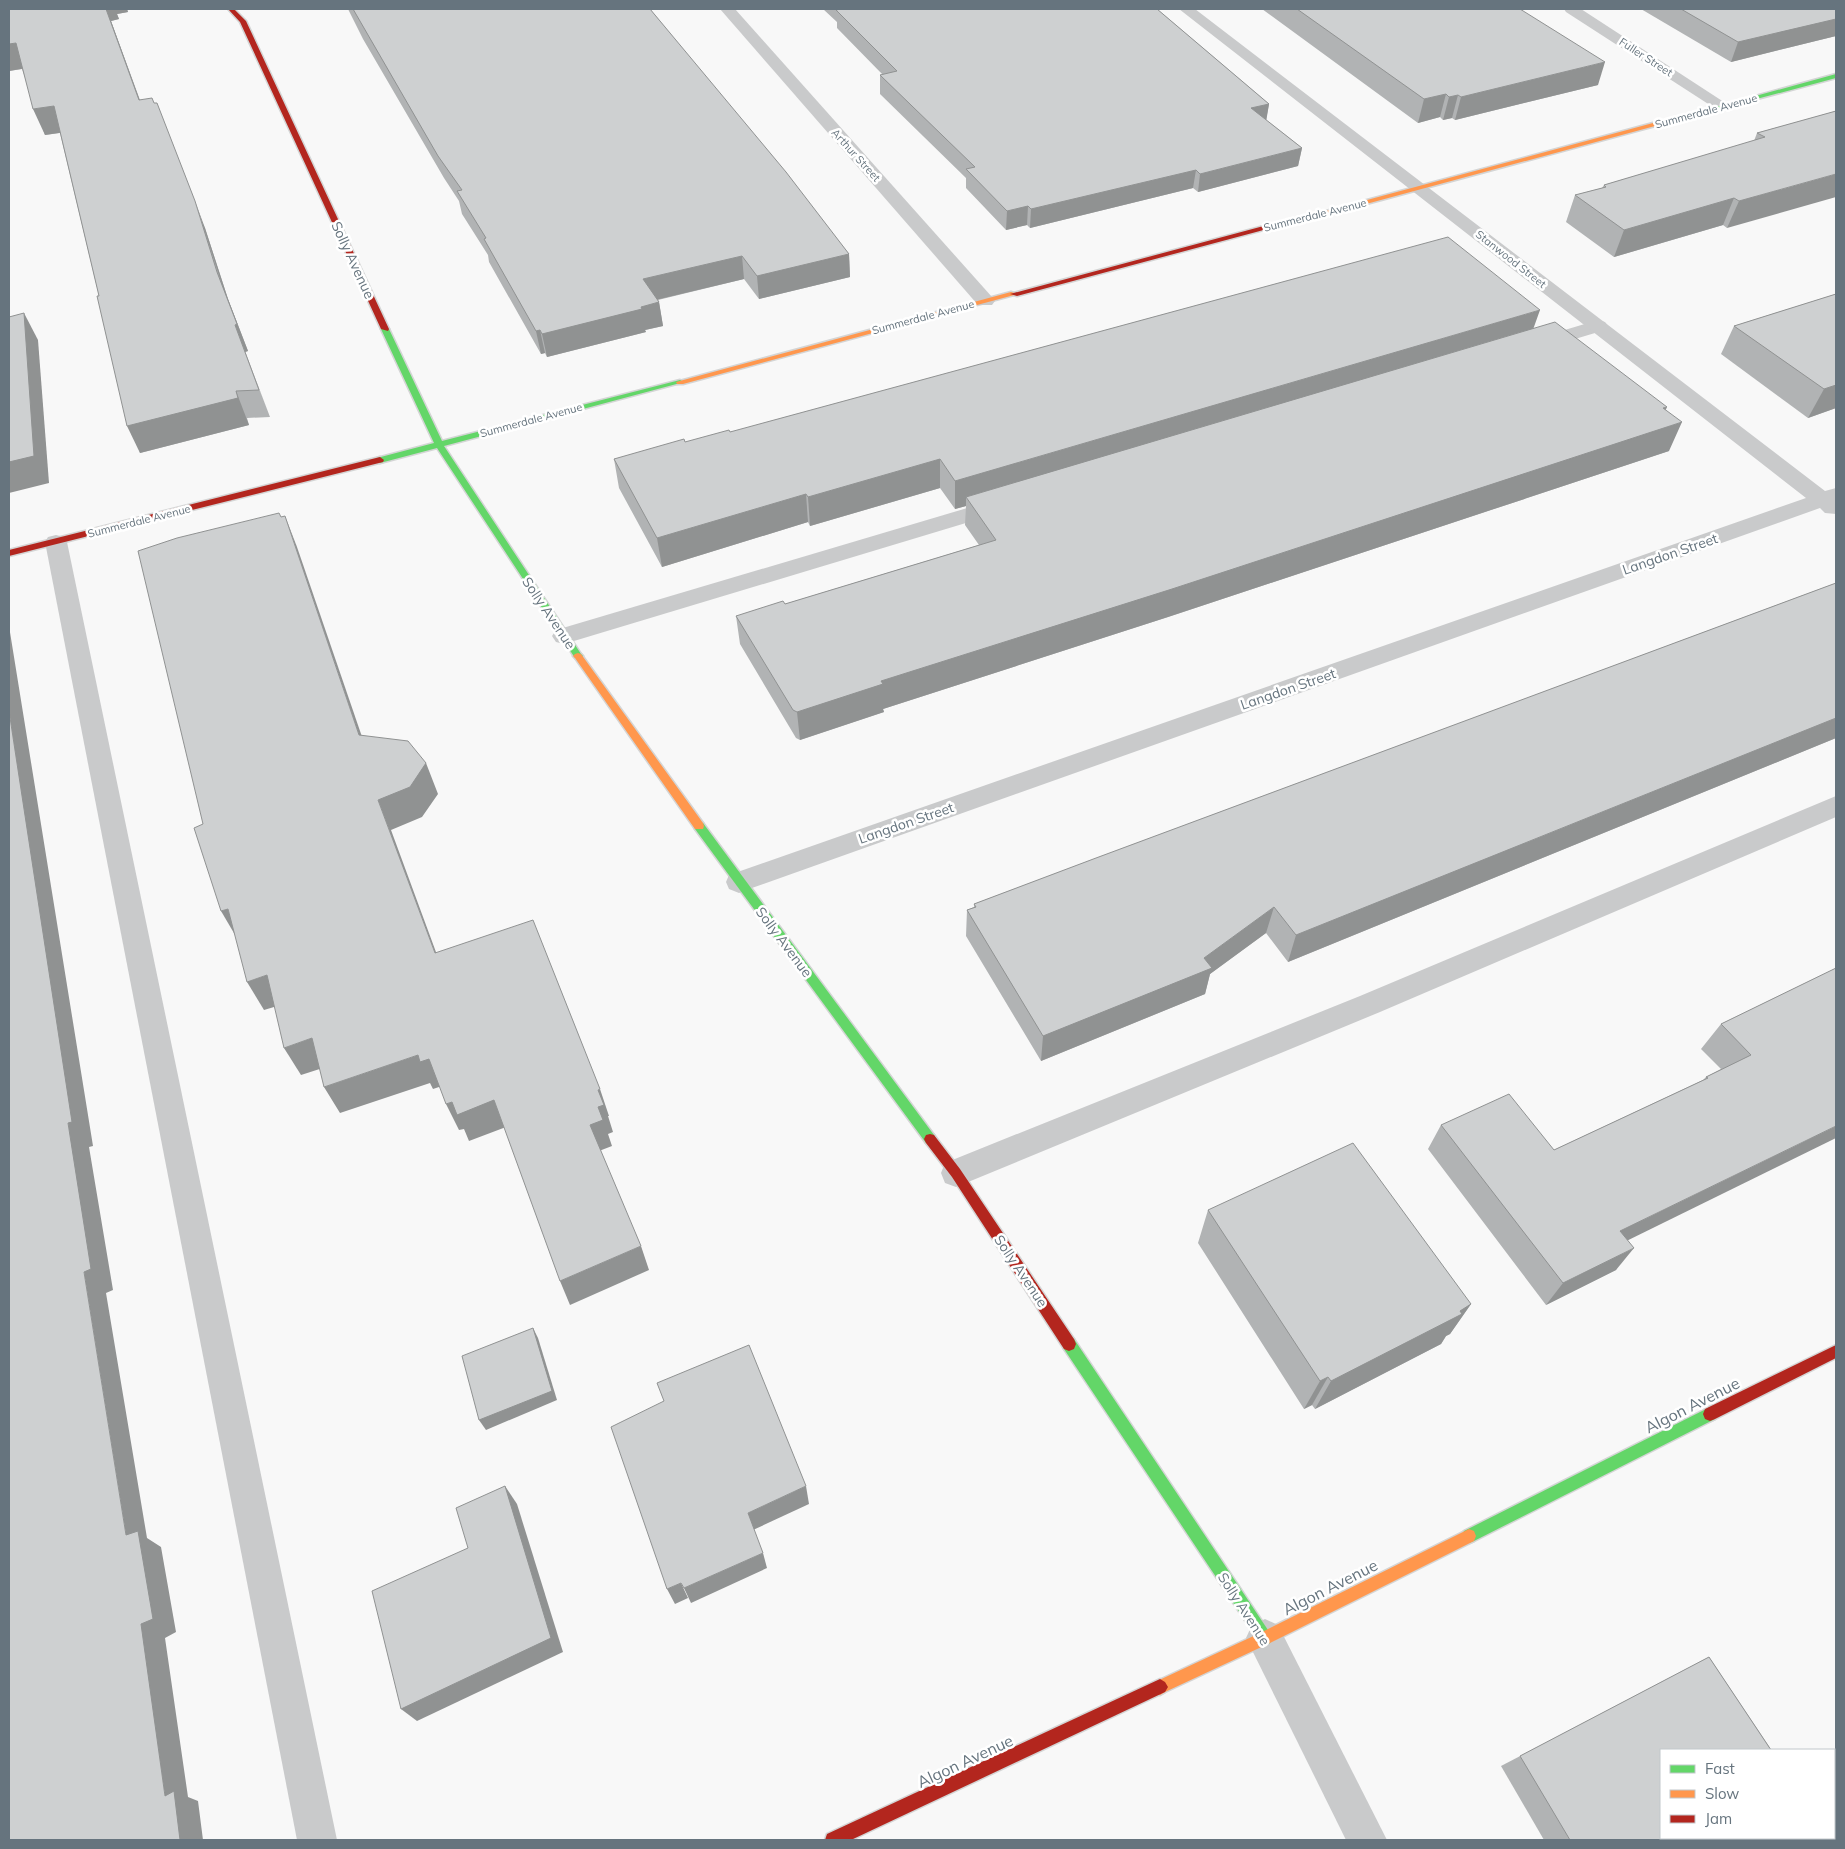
<svg xmlns="http://www.w3.org/2000/svg" width="1845" height="1849" font-family="Mulish,sans-serif">
	<style>
		.lines { fill: none; stroke-linecap: round; stroke-linejoin: round }
		.fast-casing { stroke: #d4d5d5; stroke-width: 3 }
		.slow-casing { stroke: #d4d5d5; stroke-width: 3 }
		.jam-casing { stroke: #d4d5d5; stroke-width: 3 }
		.lane { fill: #c9cacb; fill-rule: evenodd }
		.street { fill: #c9cacb; fill-rule: evenodd }
		.fast { fill: #63d668; fill-rule: evenodd }
		.slow { fill: #ff974d; fill-rule: evenodd }
		.jam { fill: #b3261e; fill-rule: evenodd }
		.wall { fill: #b1b3b4 }
		.shaded-wall { fill: #909292 }
		.building { fill: #ced0d1; stroke: #909292 }
		.labels { text-anchor: middle; dominant-baseline: central; stroke-width: 5; stroke-linejoin: round; paint-order: stroke }
		.far-street-label { font-size: 11px; fill: #66747e; stroke: #fff }
		.street-label { font-size: 14px; fill: #66747e; stroke: #fff }
		.near-street-label { font-size: 16px; fill: #66747e; stroke: #fff }
	</style>
	<rect width="100%" height="100%" fill="#f8f8f8"/>
	<g class="lines">
		<g class="fast-casing">
			<g id="fast">
				<path d="M1836,74V78L1655,126L1650,125Z"/>
				<path d="M382,327L389,329L442,441L680,380L684,382L444,446L581,654L583,656L581,658H575L437,448L380,463L376,460L377,458L434,443L381,329Z"/>
				<path d="M699,822L703,823L934,1135L936,1139L934,1143L930,1144L926,1143L695,829L694,826Z"/>
				<path d="M1069,1337L1074,1339L1270,1633L1273,1638L1270,1643L1265,1646L1260,1643L1064,1349L1062,1344L1064,1339Z"/>
				<path d="M1710,1407L1715,1409L1717,1414L1715,1419L1474,1541L1469,1543L1464,1541L1462,1536L1464,1531Z"/>
			</g>
		</g>
		<g class="slow-casing">
			<g id="slow">
				<path d="M1653,123L1656,125L1655,126L1281,227L1274,225Z"/>
				<path d="M1011,292L1018,294L683,384H677L676,382Z"/>
				<path d="M578,653L581,654L703,823L704,826L703,829H695L575,658L573,656L575,654Z"/>
				<path d="M1469,1529L1474,1531L1476,1536L1474,1541L1270,1643L1165,1692L1160,1695L1155,1692L1152,1687L1155,1682L1260,1633Z"/>
			</g>
		</g>
		<g class="jam-casing">
			<g id="jam">
				<path d="M228,9H234L246,21L389,329L388,331L381,329L240,22Z"/>
				<path d="M1275,223L1282,225L1017,296L1010,294Z"/>
				<path d="M380,457L384,460L383,462L9,556V550Z"/>
				<path d="M930,1134L934,1135L960,1169L1074,1339L1076,1344L1074,1349L1069,1351L1064,1349L952,1177L926,1143L924,1139L926,1135Z"/>
				<path d="M1836,1345V1358L1715,1419L1710,1421L1705,1419L1703,1414L1705,1409Z"/>
				<path d="M1160,1679L1165,1682L1168,1687L1165,1692L851,1840H825L827,1834Z"/>
			</g>
		</g>
		<g class="lane">
			<path d="M1598,320L1605,322L1608,326L1605,330L1535,351L1528,349L1525,345L1528,341Z"/>
			<path d="M1001,498L1009,500L1012,505L1009,510L564,644L556,642L552,636L556,630Z"/>
			<path d="M56,535L64,537L67,542L337,1840H297L45,542L48,537Z"/>
			<path d="M1836,796V817L1380,1012L956,1187L945,1183L941,1173L945,1163L1360,996Z"/>
		</g>
		<g class="street">
			<path d="M720,9H735L992,297L995,301L992,305H978Z"/>
			<path d="M1179,9H1195L1825,491L1836,488V514L1825,513L1820,508L749,889L739,893L729,889L726,882L729,875L1806,498Z"/>
			<path d="M1564,9H1581L1730,106L1728,109H1716L1566,12Z"/>
			<path d="M1265,1619L1278,1625L1387,1840H1346L1246,1638L1252,1625Z"/>
		</g>
		<use href="#fast" class="fast"/>
		<use href="#slow" class="slow"/>
		<use href="#jam" class="jam"/>
	</g>
	<g class="wall">
		<path d="M9,9H127L128,12L117,14L119,19L111,21L140,100L205,228L228,299L248,351L245,352L270,417L247,418L249,425L140,453L99,296L60,133L45,135L22,69L9,71Z"/>
		<path d="M348,9H650L849,254L850,277L759,299L744,279L658,300L659,302L663,326L645,330L646,332L547,357L545,353L541,354L489,262L488,255L462,214L459,201L444,178L363,39Z"/>
		<path d="M823,9H1157L1269,104L1266,120L1302,148L1298,166L1198,192L1193,188L1030,228L1027,225L1006,230L966,188V178L880,94V75H883L837,28V22Z"/>
		<path d="M1262,9H1520L1598,85L1455,120L1452,118L1443,120L1440,117L1418,123Z"/>
		<path d="M1641,9H1836V36L1731,62Z"/>
		<path d="M1836,111L1727,228L1723,225L1614,257L1566,222L1575,195L1602,188L1604,185L1754,141L1757,133Z"/>
		<path d="M1836,294V408L1808,418L1721,354L1734,326Z"/>
		<path d="M1534,328L1666,410L1669,451L1168,617L883,709L884,712L800,740L796,738L740,644L736,616L785,604L979,545L965,525L966,506L955,509L940,488L810,526L808,522L662,567L619,488L614,459L730,432Z"/>
		<path d="M1836,583V738L1288,962L1266,933L1210,974L1205,994L1041,1061L966,936L967,910L974,907V904Z"/>
		<path d="M1836,968L1628,1240L1616,1270L1546,1305L1428,1149L1441,1125L1554,1150L1703,1080L1706,1077L1721,1069L1701,1049L1721,1024Z"/>
		<path d="M1208,1210L1471,1304L1450,1334L1446,1336L1441,1344L1315,1409L1312,1405L1304,1409L1198,1243Z"/>
		<path d="M1709,1657L1832,1840H1544L1501,1766Z"/>
	</g>
	<g class="shaded-wall">
		<path d="M106,9H127L128,12L117,14L119,19L111,21L149,126L139,100Z"/>
		<path d="M1836,9V36L1731,62L1738,42Z"/>
		<path d="M16,43L27,68L9,71V44Z"/>
		<path d="M1605,62L1598,85L1455,120L1461,97Z"/>
		<path d="M1446,94L1440,117L1418,123L1424,99Z"/>
		<path d="M1458,95L1452,118L1443,120L1449,97Z"/>
		<path d="M1269,104L1266,122L1251,108Z"/>
		<path d="M54,106L65,132L45,135L33,109Z"/>
		<path d="M1302,148L1298,166L1198,192L1200,174Z"/>
		<path d="M1196,170L1193,188L1030,228L1031,209Z"/>
		<path d="M1836,174V197L1727,228L1739,201Z"/>
		<path d="M1734,198L1723,225L1614,257L1624,230Z"/>
		<path d="M195,201L205,228L228,299L248,351L245,352L270,417L235,325Z"/>
		<path d="M1028,206L1027,225L1006,230L1007,211Z"/>
		<path d="M849,254L850,277L759,299L757,276Z"/>
		<path d="M742,256L744,279L647,302L643,279Z"/>
		<path d="M659,302L663,326L645,330L646,332L547,357L542,334Z"/>
		<path d="M1540,310L1530,338L966,497V506L955,509V481Z"/>
		<path d="M24,313L38,340L49,483L9,493V462Z"/>
		<path d="M540,330L545,353L541,354L536,331Z"/>
		<path d="M1836,385V408L1808,418L1824,389Z"/>
		<path d="M236,391L249,425L140,453L127,426Z"/>
		<path d="M1667,407L1657,430L1682,422L1669,451L1168,617L883,709L884,712L800,740L797,712L881,681Z"/>
		<path d="M940,459V488L810,526L808,497Z"/>
		<path d="M806,494L808,522L662,567L657,538Z"/>
		<path d="M285,516L297,547L372,766L359,735Z"/>
		<path d="M9,626L93,1146L89,1147L113,1290L106,1293L147,1538L161,1547L176,1632L165,1638L188,1797L198,1801L203,1840H180L165,1796L126,1535L84,1272L68,1123L9,711Z"/>
		<path d="M1836,718V738L1288,962L1296,935Z"/>
		<path d="M426,763L438,794L422,817L391,830L447,982L435,953L378,800Z"/>
		<path d="M1274,907L1266,933L1210,974L1205,994L1041,1061L1043,1036L1204,958Z"/>
		<path d="M228,909L238,940L221,911Z"/>
		<path d="M267,975L284,1004L264,1010L247,982Z"/>
		<path d="M312,1038L329,1066L301,1075L284,1048Z"/>
		<path d="M418,1055L429,1059L442,1086L433,1089L430,1083L340,1113L324,1087Z"/>
		<path d="M600,1089L609,1116H608L613,1132L608,1134L612,1146L599,1151L590,1125L598,1107V1090Z"/>
		<path d="M494,1100L506,1127L469,1141L464,1129L459,1130L446,1104L452,1102Z"/>
		<path d="M1836,1126V1138L1602,1253L1620,1231Z"/>
		<path d="M641,1246L649,1270L570,1305L560,1281Z"/>
		<path d="M1634,1248L1616,1270L1546,1305L1563,1283Z"/>
		<path d="M1471,1304L1450,1334L1446,1336L1441,1344L1315,1409L1331,1381Z"/>
		<path d="M533,1328L538,1338L557,1400L486,1430L479,1420Z"/>
		<path d="M1328,1377L1312,1405L1304,1409L1320,1381Z"/>
		<path d="M505,1486L517,1504L563,1652L417,1721L401,1709Z"/>
		<path d="M806,1486L809,1504L753,1530L748,1513Z"/>
		<path d="M763,1553L767,1568L691,1603L684,1588Z"/>
		<path d="M681,1583L688,1598L675,1604L667,1589Z"/>
	</g>
	<g class="building">
		<path d="M9,9H106L139,100L152,98L154,103H157L195,201L217,272L237,324L235,325L259,390L236,391L238,398L127,426L97,296H99L54,106L33,109L16,43L9,44Z"/>
		<path d="M353,9H650L786,172L849,254L757,276L742,256L643,279L659,302L641,307L642,309L542,334L540,330L536,331L484,239L486,238L457,191L462,190L438,156Z"/>
		<path d="M841,9H1157L1269,104L1251,108L1302,148L1200,174L1196,170L1031,209L1028,206L1007,211L966,169L975,167L880,75L897,71L836,10Z"/>
		<path d="M1297,9H1520L1605,62L1461,97L1458,95L1449,97L1446,94L1424,99Z"/>
		<path d="M1681,9H1836V19L1738,42Z"/>
		<path d="M1836,111V174L1739,201L1734,198L1624,230L1575,195L1606,187L1604,185L1765,137L1757,133Z"/>
		<path d="M1448,237L1540,310L955,481L940,459L808,497L806,494L657,538L614,459L684,439L685,442L729,430L730,432Z"/>
		<path d="M1836,294V385L1824,389L1734,326Z"/>
		<path d="M24,313L34,456L9,462V317Z"/>
		<path d="M1555,322L1667,407L1663,408L1682,422L1172,589L881,681L883,684L797,712L793,710L736,616L783,601L785,604L996,540L966,497Z"/>
		<path d="M279,513L281,517L285,516L359,735L408,741L426,763L410,787L378,800L435,953L533,920L600,1089L598,1090L604,1105L598,1107L603,1120L590,1125L641,1246L560,1281L494,1100L457,1115L452,1102L446,1104L429,1059L420,1062L418,1055L324,1087L312,1038L284,1048L267,975L247,982L228,909L221,911L194,828L203,824L138,551L177,538Z"/>
		<path d="M1836,583V718L1296,935L1274,907L1204,958L1212,968L1043,1036L967,910L976,907L974,904L1096,858Z"/>
		<path d="M9,711L72,1122L68,1123L91,1269L84,1272L126,1535L138,1531L153,1619L141,1624L165,1796L174,1791L180,1840H9Z"/>
		<path d="M1836,968V1126L1620,1231L1634,1248L1563,1283L1441,1125L1509,1094L1554,1150L1708,1078L1706,1077L1751,1055L1721,1024Z"/>
		<path d="M1353,1143L1471,1304L1460,1311L1462,1314L1331,1381L1328,1377L1320,1381L1208,1210Z"/>
		<path d="M533,1328L552,1391L479,1420L462,1356Z"/>
		<path d="M749,1345L806,1486L748,1513L763,1553L684,1588L681,1583L667,1589L611,1427L664,1401L657,1383Z"/>
		<path d="M505,1486L551,1638L401,1709L372,1591L468,1548L456,1508Z"/>
		<path d="M1709,1657L1771,1750H1661V1838H1830L1832,1840H1570L1520,1756Z"/>
	</g>
	<g class="labels">
		<g class="far-street-label">
			<text transform="translate(1646 57) rotate(33)">Fuller Street</text>
			<text transform="translate(1706 111) rotate(-15)">Summerdale Avenue</text>
			<text transform="translate(856 155) rotate(48)">Arthur Street</text>
			<text transform="translate(1315 215) rotate(-14)">Summerdale Avenue</text>
			<text transform="translate(1511 259) rotate(38)">Stanwood Street</text>
			<text transform="translate(923 317) rotate(-15)">Summerdale Avenue</text>
			<text transform="translate(531 420) rotate(-15)">Summerdale Avenue</text>
			<text transform="translate(139 521) rotate(-14)">Summerdale Avenue</text>
		</g>
		<g class="street-label">
			<text transform="translate(353 260) rotate(65)">Solly Avenue</text>
			<text transform="translate(1670 554) rotate(-19)">Langdon Street</text>
			<text transform="translate(549 613) rotate(56)">Solly Avenue</text>
			<text transform="translate(1288 689) rotate(-19)">Langdon Street</text>
			<text transform="translate(906 823) rotate(-19)">Langdon Street</text>
			<text transform="translate(784 942) rotate(53)">Solly Avenue</text>
			<text transform="translate(1021 1271) rotate(56)">Solly Avenue</text>
			<text transform="translate(1244 1609) rotate(57)">Solly Avenue</text>
		</g>
		<g class="near-street-label">
			<text transform="translate(1692 1405) rotate(-27)">Algon Avenue</text>
			<text transform="translate(1330 1587) rotate(-27)">Algon Avenue</text>
			<text transform="translate(965 1761) rotate(-25)">Algon Avenue</text>
		</g>
	</g>
	<rect width="1845" height="1849" fill="none" stroke="#66747e" stroke-width="20"/>
	<rect x="1660" y="1749" width="175" height="90" fill="#ffffff" stroke="#c2c7cb"/>
	<rect x="1670" y="1765" width="25" height="8" fill="#63d668" stroke="#c2c7cb"/>
	<text x="1705" y="1774" font-size="15" fill="#66747e">Fast</text>
	<rect x="1670" y="1790" width="25" height="8" fill="#ff974d" stroke="#c2c7cb"/>
	<text x="1705" y="1799" font-size="15" fill="#66747e">Slow</text>
	<rect x="1670" y="1815" width="25" height="8" fill="#b3261e" stroke="#c2c7cb"/>
	<text x="1705" y="1824" font-size="15" fill="#66747e">Jam</text>
</svg>
